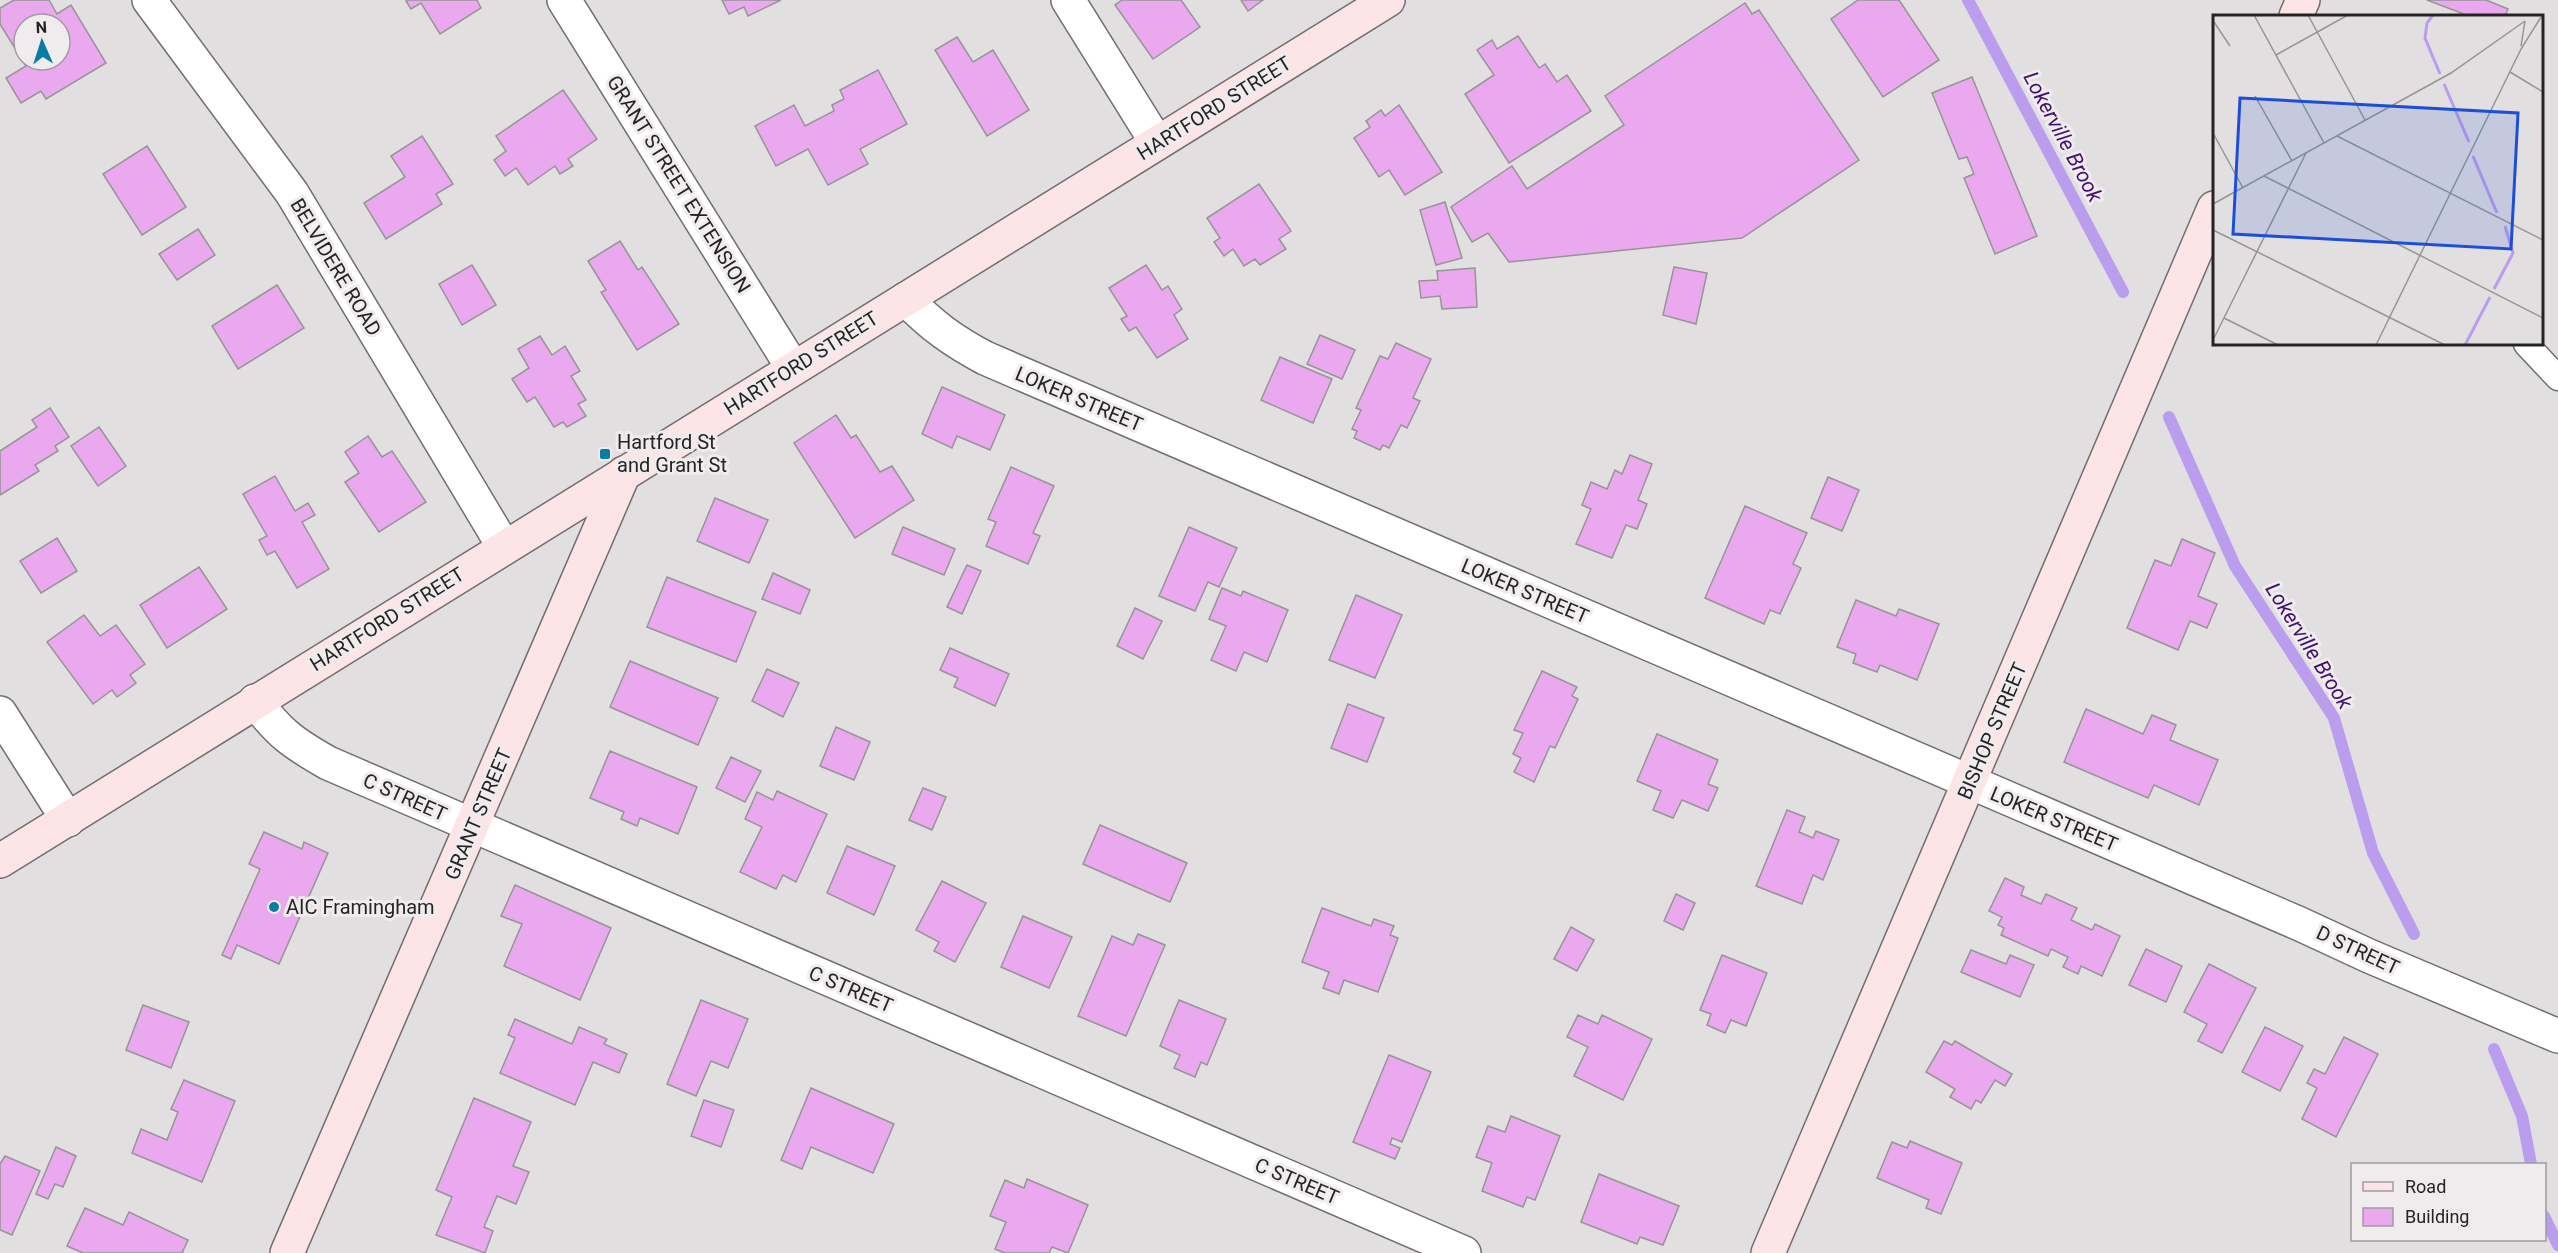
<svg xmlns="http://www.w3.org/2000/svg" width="2558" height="1253" font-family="Roboto,sans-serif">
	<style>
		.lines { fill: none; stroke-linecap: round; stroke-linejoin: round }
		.stream { stroke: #bb9dee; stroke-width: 12 }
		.building { fill: #eaa9ee; stroke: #979497; stroke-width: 1.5; fill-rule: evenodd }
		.lane-casing { stroke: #716e70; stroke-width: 27 }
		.street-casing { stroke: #716e70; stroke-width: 36 }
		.secondary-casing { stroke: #716e70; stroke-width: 36 }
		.lane { stroke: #fff; stroke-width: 24 }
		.street { stroke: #fff; stroke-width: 33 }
		.secondary { stroke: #fde4e7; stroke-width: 33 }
		.poi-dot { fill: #097ca5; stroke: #f0ecee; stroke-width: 2 }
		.labels { text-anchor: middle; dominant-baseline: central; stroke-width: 6; stroke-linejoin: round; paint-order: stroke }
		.street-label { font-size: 20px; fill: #252425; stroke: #f0ecee }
		.poi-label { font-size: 20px; fill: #252425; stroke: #f0ecee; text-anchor: start }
		.water-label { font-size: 21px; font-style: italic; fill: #41106f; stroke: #f0ecee }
		.inset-river { fill: none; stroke: #bb9dee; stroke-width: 3 }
		.inset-road { fill: none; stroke: #969495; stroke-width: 1.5 }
		.view { fill: #1d4ed8; fill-opacity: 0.15; stroke: #1d4ed8; stroke-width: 3 }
		.inset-edge { fill: none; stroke: #252425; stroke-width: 3 }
	</style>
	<rect width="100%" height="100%" fill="#e2dfe0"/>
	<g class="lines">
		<g class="stream">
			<path d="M1968,0L2123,292"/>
			<path d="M2169,417L2235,566L2334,718L2373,853L2414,934"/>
			<path d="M2494,1049L2522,1116L2531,1164"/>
			<path d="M2544,1216L2558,1245"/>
		</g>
	</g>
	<g class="building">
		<path d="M14,0H49L57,14L71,5L106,63L46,99L41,91L21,103L6,78L26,66L0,24V8ZM24,24H60V60H24Z"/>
		<path d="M408,0H477L481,8L440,34L421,3L411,9L406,1Z"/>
		<path d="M722,0H781L748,16L744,7L729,14Z"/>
		<path d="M1122,0H1181L1200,27L1153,59L1115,5Z"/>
		<path d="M1241,0H1263L1248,11Z"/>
		<path d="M1858,0H1899L1939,60L1883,97L1831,19Z"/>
		<path d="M2427,0H2486L2508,9L2505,16H2469Z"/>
		<path d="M1745,3L1752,14L1759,10L1859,160L1742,238L1509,262L1488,233L1472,242L1451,207L1512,166L1527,189L1624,125L1605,96Z"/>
		<path d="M1518,36L1539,68L1545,64L1557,82L1567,75L1591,111L1509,163L1465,94L1494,75L1477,50L1492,40L1497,49Z"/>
		<path d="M957,37L973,62L993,50L1029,110L987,136L935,50Z"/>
		<path d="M878,70L907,124L860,149L868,164L828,185L808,149L776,166L755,126L794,105L805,126L834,111L832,105L844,99L840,90Z"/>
		<path d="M1972,77L2037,236L1995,254L1964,178L1974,174L1967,157L1959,159L1932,93Z"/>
		<path d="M563,90L597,139L568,159L573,166L560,174L555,166L528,185L516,168L505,176L494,160L506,151L496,136Z"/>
		<path d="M1399,105L1442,172L1405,195L1389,170L1379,177L1354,138L1370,127L1366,121L1381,110L1385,116Z"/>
		<path d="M422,136L453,184L436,194L442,204L386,239L364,203L405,177L391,156Z"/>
		<path d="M147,146L186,207L142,235L103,174Z"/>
		<path d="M1259,184L1291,231L1279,239L1286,249L1260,265L1255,259L1244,266L1233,249L1224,256L1214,242L1220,238L1207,218Z"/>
		<path d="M1445,202L1462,258L1436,265L1420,210Z"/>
		<path d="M198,229L215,255L177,280L159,254Z"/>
		<path d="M620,241L638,270L642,267L679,324L637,350L601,292L606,290L588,261Z"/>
		<path d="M472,265L496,305L462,325L439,284Z"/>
		<path d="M1146,265L1162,290L1168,286L1182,309L1174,315L1188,339L1157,358L1136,327L1129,331L1121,319L1127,316L1109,288Z"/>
		<path d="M1674,267L1707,273L1696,324L1663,315Z"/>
		<path d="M1475,268L1477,307L1442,309L1440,296L1421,298L1419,281L1438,280L1437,271Z"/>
		<path d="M277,285L304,328L238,369L212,326Z"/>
		<path d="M1320,335L1355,350L1342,379L1307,364Z"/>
		<path d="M540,336L552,355L565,346L580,371L571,376L586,400L578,404L586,416L567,427L563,422L554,427L535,397L527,402L512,379L529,368L518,349Z"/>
		<path d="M1396,343L1431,359L1413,398L1420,401L1407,428L1401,425L1389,448L1383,445L1380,450L1354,438L1357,431L1352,429L1361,410L1356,408L1380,356L1388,359Z"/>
		<path d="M1280,357L1332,379L1313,423L1261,400Z"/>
		<path d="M942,387L1005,415L990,450L957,436L952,448L922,434Z"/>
		<path d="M50,408L69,437L55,446L58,451L35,465L39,471L0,495V451L37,427L32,420Z"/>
		<path d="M836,415L851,438L856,435L880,472L892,466L914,500L855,538L794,443Z"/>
		<path d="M99,427L126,466L98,486L71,446Z"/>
		<path d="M368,436L382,457L392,451L426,502L379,532L345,482L359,473L345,452Z"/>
		<path d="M1630,455L1652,464L1638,500L1647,504L1637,529L1626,525L1612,558L1576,544L1591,509L1582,505L1591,482L1607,489L1615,470L1622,474Z"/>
		<path d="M1011,467L1054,486L1033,533L1040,536L1028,564L986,546L996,522L988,519Z"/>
		<path d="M275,476L295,511L308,503L315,515L302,522L329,569L297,588L275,551L267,555L259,540L267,536L243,494Z"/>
		<path d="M1828,477L1859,490L1842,531L1811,518Z"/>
		<path d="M715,498L768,520L749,563L697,541Z"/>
		<path d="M1745,506L1807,533L1793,564L1801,568L1780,614L1770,610L1764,624L1705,598Z"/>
		<path d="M903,527L955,549L944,575L892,554Z"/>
		<path d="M1189,527L1237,548L1219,587L1208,582L1195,611L1159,596Z"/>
		<path d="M57,538L77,571L41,593L20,561Z"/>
		<path d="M2182,539L2215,553L2198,596L2217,604L2207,628L2190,621L2178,650L2127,628L2155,560L2171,566Z"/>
		<path d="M967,565L981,571L962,614L947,607Z"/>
		<path d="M199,567L227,609L167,648L140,605Z"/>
		<path d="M773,573L810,590L800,614L762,599Z"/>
		<path d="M667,577L756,612L736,662L647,627Z"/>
		<path d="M1222,588L1241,596L1243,591L1288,610L1267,662L1244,652L1236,671L1211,660L1226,626L1209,619Z"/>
		<path d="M1356,595L1402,615L1375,678L1329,660Z"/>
		<path d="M1856,600L1896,616L1899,609L1939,624L1917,680L1880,665L1877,672L1853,663L1856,654L1837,647Z"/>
		<path d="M1135,608L1162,621L1143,659L1117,646Z"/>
		<path d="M84,615L100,636L116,625L145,664L130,675L136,683L117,697L112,690L93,704L47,642Z"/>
		<path d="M950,648L1009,674L995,706L954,687L958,678L940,670Z"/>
		<path d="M630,661L718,698L698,745L610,707Z"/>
		<path d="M767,669L799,683L783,717L752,701Z"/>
		<path d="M1542,671L1577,687L1572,696L1578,699L1555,748L1550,746L1534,782L1514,772L1521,758L1513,754L1523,733L1514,730Z"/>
		<path d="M1348,704L1384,718L1367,762L1331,748Z"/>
		<path d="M2086,709L2143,734L2152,715L2176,725L2170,740L2218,760L2199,805L2154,785L2148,798L2064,762Z"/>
		<path d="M836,727L870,742L854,780L820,766Z"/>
		<path d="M1657,734L1718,760L1708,784L1718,788L1708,811L1682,800L1673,818L1653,810L1661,791L1637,781Z"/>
		<path d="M610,751L697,787L678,834L640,818L637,826L621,819L624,812L590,798Z"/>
		<path d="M731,757L761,771L745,802L716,788Z"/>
		<path d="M923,788L946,797L932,830L909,820Z"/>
		<path d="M777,791L827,814L796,882L783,875L776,889L740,872L762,827L745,819L757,792L773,800Z"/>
		<path d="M1787,810L1805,817L1799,832L1813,838L1816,831L1839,840L1823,880L1813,875L1802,904L1756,886Z"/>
		<path d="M1100,825L1187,863L1170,902L1083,864Z"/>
		<path d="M264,832L302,849L304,842L328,853L279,964L237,945L231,959L222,955L260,869L249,864Z"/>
		<path d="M847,846L895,866L874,915L827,893Z"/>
		<path d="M2005,878L2024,887L2021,895L2041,904L2046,894L2077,908L2071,920L2092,930L2095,924L2120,936L2102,976L2081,966L2078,974L2063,967L2068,957L2051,949L2048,956L2001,935L2004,928L1998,925L2002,917L1989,911Z"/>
		<path d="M942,881L986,903L955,962L934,951L939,942L916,930Z"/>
		<path d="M515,885L611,928L580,1000L504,966L522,924L501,916Z"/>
		<path d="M1676,894L1695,903L1683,930L1664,921Z"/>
		<path d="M1322,908L1371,926L1374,919L1394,926L1390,935L1398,938L1378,992L1344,980L1339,994L1323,988L1329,972L1302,962Z"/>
		<path d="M1023,916L1072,937L1049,988L1001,967Z"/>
		<path d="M1571,927L1594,940L1577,971L1554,959Z"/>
		<path d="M1138,934L1165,945L1126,1036L1078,1016L1112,936L1133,945Z"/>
		<path d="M2146,949L2182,966L2166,1002L2129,985Z"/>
		<path d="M1971,950L2006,964L2010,955L2034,965L2020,997L1961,972Z"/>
		<path d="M1722,955L1767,973L1746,1026L1731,1020L1725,1033L1707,1025L1711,1014L1700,1010Z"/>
		<path d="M2209,964L2256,988L2222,1053L2198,1041L2207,1024L2184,1012Z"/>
		<path d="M701,1000L748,1019L728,1068L711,1061L696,1096L667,1084Z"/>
		<path d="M1179,1000L1226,1019L1207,1065L1201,1062L1195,1077L1174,1068L1180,1055L1160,1046Z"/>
		<path d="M143,1005L189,1022L171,1068L126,1050Z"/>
		<path d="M1578,1015L1598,1024L1602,1015L1652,1039L1623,1100L1574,1076L1588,1047L1567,1037Z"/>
		<path d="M515,1019L572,1044L579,1027L607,1039L604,1044L627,1054L619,1073L593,1062L575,1105L500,1073L515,1038L508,1035Z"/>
		<path d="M2265,1027L2303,1046L2280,1091L2242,1072Z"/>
		<path d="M2344,1037L2378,1054L2336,1137L2302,1119L2317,1088L2307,1083L2314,1069L2325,1074Z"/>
		<path d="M1944,1041L1952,1045L1955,1041L2012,1074L2005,1086L1995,1080L1981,1103L1976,1100L1971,1109L1950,1097L1955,1089L1926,1072Z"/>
		<path d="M1389,1055L1431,1072L1402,1142L1392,1138L1390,1144L1400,1148L1395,1159L1353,1142Z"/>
		<path d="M184,1080L235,1101L202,1182L132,1153L141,1129L167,1140L178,1112L171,1109Z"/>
		<path d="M811,1088L894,1124L873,1173L811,1147L802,1169L781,1160Z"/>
		<path d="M474,1098L531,1122L513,1166L529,1172L516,1204L497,1196L484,1227L493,1231L485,1253L436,1235L452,1197L436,1190Z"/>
		<path d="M704,1100L734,1110L721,1147L691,1136Z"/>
		<path d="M1511,1116L1560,1136L1535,1200L1527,1197L1523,1207L1482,1191L1492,1163L1476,1157L1488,1126L1505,1132Z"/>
		<path d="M1910,1141L1962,1163L1941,1214L1926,1208L1929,1200L1877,1178L1892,1142L1907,1148Z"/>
		<path d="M56,1147L76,1156L63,1187L55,1184L48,1199L36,1194Z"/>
		<path d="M5,1156L40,1171L12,1235L0,1230V1164Z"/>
		<path d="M1599,1174L1679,1206L1663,1245L1640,1237L1637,1244L1581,1222Z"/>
		<path d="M1027,1179L1088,1205L1068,1253L1052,1247L1049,1253H1005L995,1249L1006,1222L990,1216L1005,1180L1024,1188Z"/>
		<path d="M85,1208L123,1225L129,1212L188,1240L182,1253H83L67,1246Z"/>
	</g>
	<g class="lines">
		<g class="lane-casing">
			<path id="lane" d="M2526,344L2558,378"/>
		</g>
		<g class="street-casing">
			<g id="street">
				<path d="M149,0L292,193L504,547"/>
				<path d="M564,0L793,368"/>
				<path d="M1068,0L1157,143"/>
				<path d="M906,299C931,325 953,341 985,358L2300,924L2369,956L2558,1036"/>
				<path d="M255,701C280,734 293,743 328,763L1464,1253"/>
				<path d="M0,713L68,820"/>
			</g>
		</g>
		<g class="secondary-casing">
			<g id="secondary">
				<path d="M2296,16L2303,0"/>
				<path d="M0,861L1388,0"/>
				<path d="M287,1253L624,473"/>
				<path d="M1768,1253L2214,208"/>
			</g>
		</g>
		<use href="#lane" class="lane"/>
		<use href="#street" class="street"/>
		<use href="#secondary" class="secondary"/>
	</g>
	<g class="poi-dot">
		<rect x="599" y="448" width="12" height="12" rx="3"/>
		<circle cx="274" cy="907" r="6"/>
	</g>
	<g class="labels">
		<g class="street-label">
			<text transform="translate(1214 108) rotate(-32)">HARTFORD STREET</text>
			<text transform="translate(679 184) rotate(58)">GRANT STREET EXTENSION</text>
			<text transform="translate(336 267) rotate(59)">BELVIDERE ROAD</text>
			<text transform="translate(801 363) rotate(-32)">HARTFORD STREET</text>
			<text transform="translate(1079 399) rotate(23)">LOKER STREET</text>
			<text transform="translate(1525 591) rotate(23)">LOKER STREET</text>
			<text transform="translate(387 619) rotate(-32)">HARTFORD STREET</text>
			<text transform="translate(1992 731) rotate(-67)">BISHOP STREET</text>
			<text transform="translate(405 797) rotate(24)">C STREET</text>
			<text transform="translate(478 814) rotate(-67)">GRANT STREET</text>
			<text transform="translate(2054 819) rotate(23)">LOKER STREET</text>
			<text transform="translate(2358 950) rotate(25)">D STREET</text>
			<text transform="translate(851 989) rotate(23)">C STREET</text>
			<text transform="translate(1297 1181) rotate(23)">C STREET</text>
		</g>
		<g class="poi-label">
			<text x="617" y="442">Hartford St<tspan x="617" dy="23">and Grant St</tspan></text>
			<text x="286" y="907">AIC Framingham</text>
		</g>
		<g class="water-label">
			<text transform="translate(2063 137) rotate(62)">Lokerville Brook</text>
			<text transform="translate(2309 646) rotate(58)">Lokerville Brook</text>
		</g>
	</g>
	<g transform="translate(2213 15)">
		<rect width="330" height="330" fill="#e2dfe0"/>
		<path class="inset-river" d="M220,0L214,8L212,23L227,59M231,69L256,127M260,141L284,198M281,274L300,238L292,211M252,330L277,282"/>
		<path class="inset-road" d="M41,0L111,128M95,0L152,105M1,7L17,31M308,31L312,6M63,40L135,0M297,57L330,77M42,81L79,146M0,118L30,173M124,121L330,225M51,161L330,303M0,189L238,58L312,6M0,215L232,330M11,303L65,330M0,325L93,138M163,330L308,34L328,2"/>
		<path class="view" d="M27,83L305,98L298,234L20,219Z"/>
		<rect width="330" height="330" class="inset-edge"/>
	</g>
	<rect x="2351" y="1163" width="195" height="78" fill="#f0ecee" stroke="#9f9c9e" stroke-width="1.5"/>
	<rect x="2363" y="1182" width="30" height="9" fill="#fde4e7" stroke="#9f9c9e" stroke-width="1.5"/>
	<text x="2405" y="1193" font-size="18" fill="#252425">Road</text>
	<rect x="2363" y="1208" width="30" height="18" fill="#eaa9ee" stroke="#9f9c9e" stroke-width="1.5"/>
	<text x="2405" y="1223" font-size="18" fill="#252425">Building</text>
	<g transform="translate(42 42) rotate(357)"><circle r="28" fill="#f0ecee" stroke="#9f9c9e" stroke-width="1.5"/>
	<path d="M0-4.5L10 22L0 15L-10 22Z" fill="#097ca5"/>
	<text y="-9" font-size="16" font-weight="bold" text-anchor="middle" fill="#252425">N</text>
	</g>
</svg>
